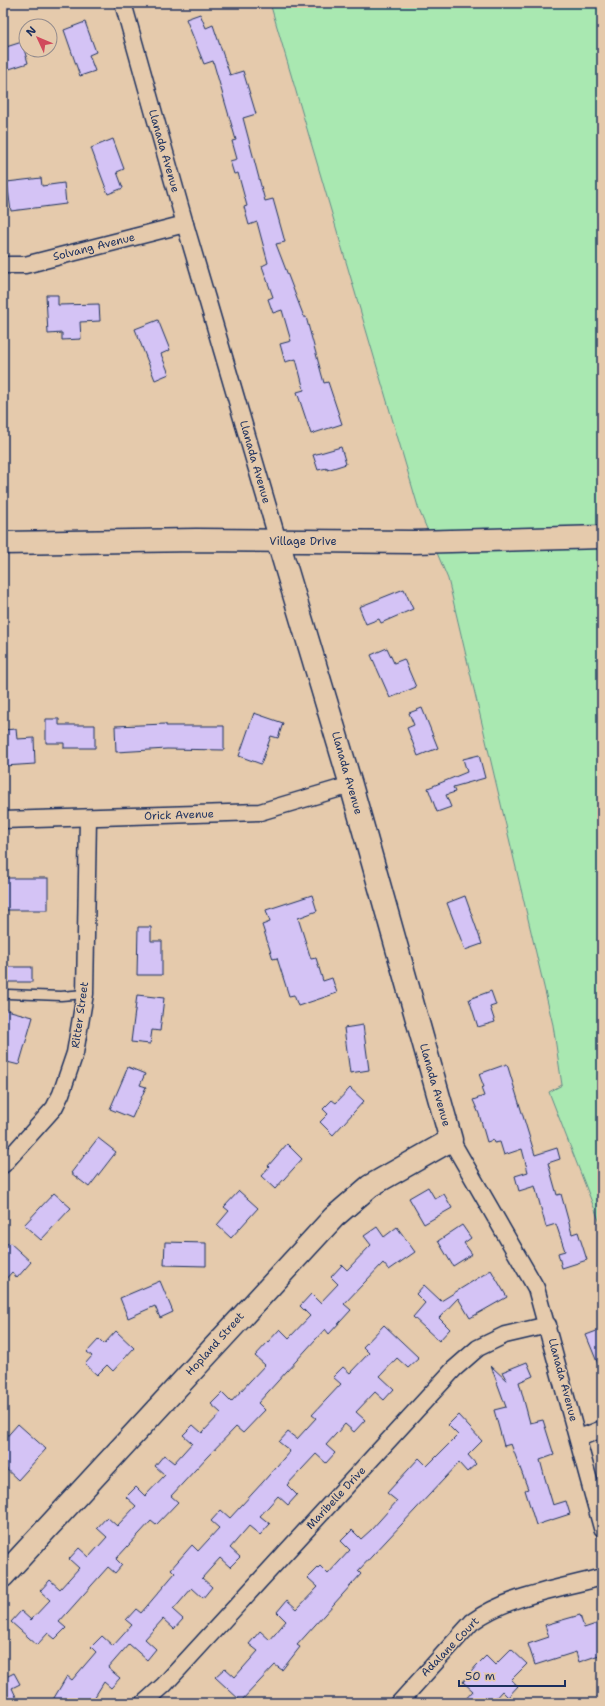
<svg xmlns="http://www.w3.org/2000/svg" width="605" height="1706" font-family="'Shantell Sans',sans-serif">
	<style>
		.green { fill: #a9e8b1; stroke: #628c88 }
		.building { fill: #d4c3f5; stroke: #1b2f5e }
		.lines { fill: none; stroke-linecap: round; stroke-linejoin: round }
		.lane-casing { stroke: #1b2f5e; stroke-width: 11 }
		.street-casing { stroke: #1b2f5e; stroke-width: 19 }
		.secondary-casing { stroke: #1b2f5e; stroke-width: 25 }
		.lane { stroke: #e5caac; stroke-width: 8 }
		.street { stroke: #e5caac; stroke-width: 16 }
		.secondary { stroke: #e5caac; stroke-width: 22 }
		.labels { text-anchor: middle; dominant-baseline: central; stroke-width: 3; stroke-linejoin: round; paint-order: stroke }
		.street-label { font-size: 11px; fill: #1b2f5e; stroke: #e5caac }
	</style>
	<rect width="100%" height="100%" fill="#e5caac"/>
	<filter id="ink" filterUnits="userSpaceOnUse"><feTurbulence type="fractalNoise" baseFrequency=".025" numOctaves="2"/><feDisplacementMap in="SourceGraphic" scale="8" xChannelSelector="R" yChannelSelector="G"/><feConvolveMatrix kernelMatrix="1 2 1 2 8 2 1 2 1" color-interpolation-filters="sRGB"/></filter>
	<g filter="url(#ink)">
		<path class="green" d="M270,3H602V1228L549,1092L562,1085L553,1025L448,579L419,510Z"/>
		<g class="building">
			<path d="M200,14L206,28L213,25L230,75L243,71L256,114L243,118L265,201L273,199L285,242L276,244L304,317H306L324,383L328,382L342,424L311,434L297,392L304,390L296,359L285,362L280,344L291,341L282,310L273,313L268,299L273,297L262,266L268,263L257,222L249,225L244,207L247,206L238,173L234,174L230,161L237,159L232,141L236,140L213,61L204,64L186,19Z"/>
			<path d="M85,22L96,52L89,55L95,71L80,76L64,30Z"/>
			<path d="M22,42L28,63L3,71V48Z"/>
			<path d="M113,139L124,169L117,172L123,188L108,194L91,148Z"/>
			<path d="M41,178L42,186L64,183L66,204L11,211L7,182Z"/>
			<path d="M46,295H58V305L99,304L100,321L80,322L81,339L62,340V333L48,334Z"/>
			<path d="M158,320L170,350L161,354L169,374L155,380L135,329Z"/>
			<path d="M341,447L346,464L327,470V468L318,470L313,455Z"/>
			<path d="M404,589L413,609L381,623L379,619L366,624L359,607Z"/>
			<path d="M387,648L394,663L404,659L416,687L390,698L371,655Z"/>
			<path d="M422,708L438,748L418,756L407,728L414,725L409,713Z"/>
			<path d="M254,713L283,723L278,738L271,736L261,764L239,756Z"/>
			<path d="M46,719H59V725H95V748H64V743H46Z"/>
			<path d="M166,724V726H224V750L167,749L116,752L115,726Z"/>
			<path d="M16,729L17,739L34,738L35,764L4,766L3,730Z"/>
			<path d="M479,755L485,778L453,787L455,792L446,795L451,807L437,812L428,788L467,772L463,759Z"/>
			<rect x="4" y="878" width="44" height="32"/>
			<path d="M312,895L317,911L298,918L311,959L316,958L323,981L332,978L337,993L298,1006L294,995L289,996L277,958L273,959L262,925L270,922L266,910Z"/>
			<path d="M465,896L482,944L465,950L447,903Z"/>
			<path d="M138,927H151V941H162V975H137Z"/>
			<rect x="3" y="967" width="29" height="15"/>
			<path d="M491,991L496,1005L490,1007L495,1022L478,1027L469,999Z"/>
			<path d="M137,995L164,998L160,1031L152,1030L150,1044L131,1042Z"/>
			<path d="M3,1009L33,1017L19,1065L3,1061Z"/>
			<path d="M363,1025L369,1070L350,1073L344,1028Z"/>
			<path d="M507,1064L535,1155L557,1148L560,1159L548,1163L557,1195L561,1194L572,1234L578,1232L587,1260L562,1268L558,1253L565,1251L556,1224L546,1227L535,1186L519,1191L515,1176L528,1172L522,1149L504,1155L500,1142L494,1143L493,1140L487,1142L479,1114L473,1100L484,1096L481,1088L484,1087L479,1074Z"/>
			<path d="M128,1067L145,1074L140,1085L146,1087L132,1118L110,1109Z"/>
			<path d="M350,1088L364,1101L333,1135L320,1122L328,1114L323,1109L332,1100L336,1103Z"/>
			<path d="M98,1138L116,1152L89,1187L71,1173Z"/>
			<path d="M287,1144L302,1159L275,1189L261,1176L269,1167L268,1166Z"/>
			<path d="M428,1187L435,1199L444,1194L452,1208L424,1224L409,1198Z"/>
			<path d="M239,1191L258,1208L231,1238L217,1225L229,1211L224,1207Z"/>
			<path d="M54,1193L71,1208L41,1240L24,1225Z"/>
			<path d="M462,1225L471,1238L464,1243L472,1254L453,1266L438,1241Z"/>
			<path d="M377,1227L384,1237L397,1227L415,1252L389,1270L383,1263L344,1304L351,1310L329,1334L325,1329L258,1403L265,1410L243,1433L236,1427L207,1457L171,1496L178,1502L156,1525L151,1521L116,1559L122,1565L115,1573L108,1567L59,1622L66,1628L55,1639L48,1633L37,1645L11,1622L21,1611L31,1620L50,1600L40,1591L50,1580L60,1589L79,1568L69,1559L79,1548L89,1557L107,1537L97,1528L107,1517L117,1526L136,1506L126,1497L136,1487L145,1496L165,1475L155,1466L164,1455L174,1463L192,1443L183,1435L193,1425L202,1433L221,1413L211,1404L222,1393L231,1402L250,1381L265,1365L255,1356L280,1329L289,1338L310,1316L300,1306L311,1294L320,1303L338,1284L331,1277L342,1265L347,1270L371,1245L364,1236Z"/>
			<path d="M9,1242L31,1262L17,1278L12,1272L3,1282V1249Z"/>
			<path d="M165,1242L206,1243V1266L164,1265Z"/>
			<path d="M491,1270L507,1297L470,1318L458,1298L439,1318L450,1329L439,1341L413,1317L425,1303L416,1294L424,1285L441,1301Z"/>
			<path d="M160,1281L173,1312L160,1318L155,1306L128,1318L120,1298Z"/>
			<path d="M384,1325L419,1358L408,1368L397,1358L380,1376L394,1389L384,1400L375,1392L356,1412L365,1420L354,1432L345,1424L326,1445L335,1453L326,1463L316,1454L287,1485L297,1495L288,1505L278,1496L260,1516L270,1524L260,1535L249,1526L230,1548L240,1557L230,1567L220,1558L202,1578L212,1587L203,1598L192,1588L173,1610L183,1619L174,1629L163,1619L145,1639L156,1649L147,1660L129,1644L108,1668L120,1678L111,1688L104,1682L91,1703H51L67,1676L72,1680L96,1652L91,1647L102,1636L113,1646L132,1625L126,1620L136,1609L141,1613L175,1573L171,1569L192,1545L198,1551L219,1528L211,1521L221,1510L230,1518L263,1482L290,1451L279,1442L288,1432L297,1439L316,1418L312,1415L341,1384L333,1377L343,1367L350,1373L369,1353L363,1347Z"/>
			<path d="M602,1329V1374L586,1335Z"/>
			<path d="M116,1331L134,1348L113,1371L107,1365L97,1375L85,1364L92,1356L87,1352L99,1339L104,1344Z"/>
			<path d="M527,1362L533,1376L519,1382L530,1423L543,1420L554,1455L540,1460L544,1475L553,1505L566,1501L570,1514L536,1525L525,1490L528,1489L511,1444L504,1446L494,1410L506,1407L491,1366L507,1381L502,1372Z"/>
			<path d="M458,1415L482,1441L468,1455L476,1464L467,1472L459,1463L358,1571L361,1574L297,1645L300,1647L282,1670L275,1665L241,1701L215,1677L225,1668L235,1677L258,1651L249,1644L260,1631L270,1640L286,1621L277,1612L287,1600L297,1609L318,1587L308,1578L320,1566L328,1574L350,1550L341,1541L352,1530L361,1539L371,1530L397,1501L387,1493L419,1458L427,1466L458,1435L448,1425Z"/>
			<path d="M18,1424L46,1449L18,1480L3,1466V1441Z"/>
			<path d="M580,1615L584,1628L599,1623L602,1634V1654L579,1662L576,1652L535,1665L528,1644L549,1637L545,1625Z"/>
			<path d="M511,1649L527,1664L511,1680L518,1686L508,1697L502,1691L491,1703H462L473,1691L463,1682L476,1666L486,1656L495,1665Z"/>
			<path d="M3,1671L6,1677L14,1673L20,1684L12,1688L17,1699L9,1703H3Z"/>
		</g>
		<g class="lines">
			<g class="lane-casing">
				<path id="lane" d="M8,994L61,996L85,994"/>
			</g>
			<g class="street-casing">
				<g id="street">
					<path d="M123,3L185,224L278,541"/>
					<path d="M3,265H25L185,224"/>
					<path d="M3,820L260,812L351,785"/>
					<path d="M451,1140L536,1288L602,1528"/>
					<path d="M3,1165L54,1108L61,1094L75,1053L85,994L88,818"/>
					<path d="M579,1438L602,1429"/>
					<path d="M144,1703L164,1685L454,1369L478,1348L505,1335L548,1325"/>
					<path d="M399,1703L472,1622C509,1595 559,1589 602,1577"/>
				</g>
			</g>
			<g class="secondary-casing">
				<g id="secondary">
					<path d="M3,543L196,540L414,542L602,537"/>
					<path d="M3,1576L334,1217L370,1186L451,1140L351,785L278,541"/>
				</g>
			</g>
			<use href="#lane" class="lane"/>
			<use href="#street" class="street"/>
			<use href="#secondary" class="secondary"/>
		</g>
	</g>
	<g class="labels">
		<g class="street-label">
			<text transform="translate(164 151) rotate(74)">Llanada Avenue</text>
			<text transform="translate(94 247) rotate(-14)">Solvang Avenue</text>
			<text transform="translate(255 462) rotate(74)">Llanada Avenue</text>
			<text x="303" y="541">Village Drive</text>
			<text transform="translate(347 773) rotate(74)">Llanada Avenue</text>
			<text transform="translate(179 815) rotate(-2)">Orick Avenue</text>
			<text transform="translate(80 1015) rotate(-82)">Ritter Street</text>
			<text transform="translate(435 1085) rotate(74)">Llanada Avenue</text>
			<text transform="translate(215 1344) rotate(-48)">Hopland Street</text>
			<text transform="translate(563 1380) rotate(75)">Llanada Avenue</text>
			<text transform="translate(336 1498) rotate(-47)">Maribelle Drive</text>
			<text transform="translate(450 1647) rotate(-46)">Adalane Court</text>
		</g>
	</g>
	<rect width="605" height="1706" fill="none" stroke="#e5caac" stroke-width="16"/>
	<rect x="8" y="8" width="589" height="1690" fill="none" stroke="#1b2f5e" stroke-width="1.5" filter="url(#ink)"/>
	<g transform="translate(38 38) rotate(314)"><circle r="19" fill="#e5caac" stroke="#948c8d"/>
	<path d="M0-3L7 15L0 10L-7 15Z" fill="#d1495b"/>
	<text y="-6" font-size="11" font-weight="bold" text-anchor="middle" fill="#1b2f5e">N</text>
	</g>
	<path d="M459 1680v6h106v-6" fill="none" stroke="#1b2f5e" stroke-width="2"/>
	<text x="465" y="1680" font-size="12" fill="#1b2f5e" stroke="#e5caac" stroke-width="3" paint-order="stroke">50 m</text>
</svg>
